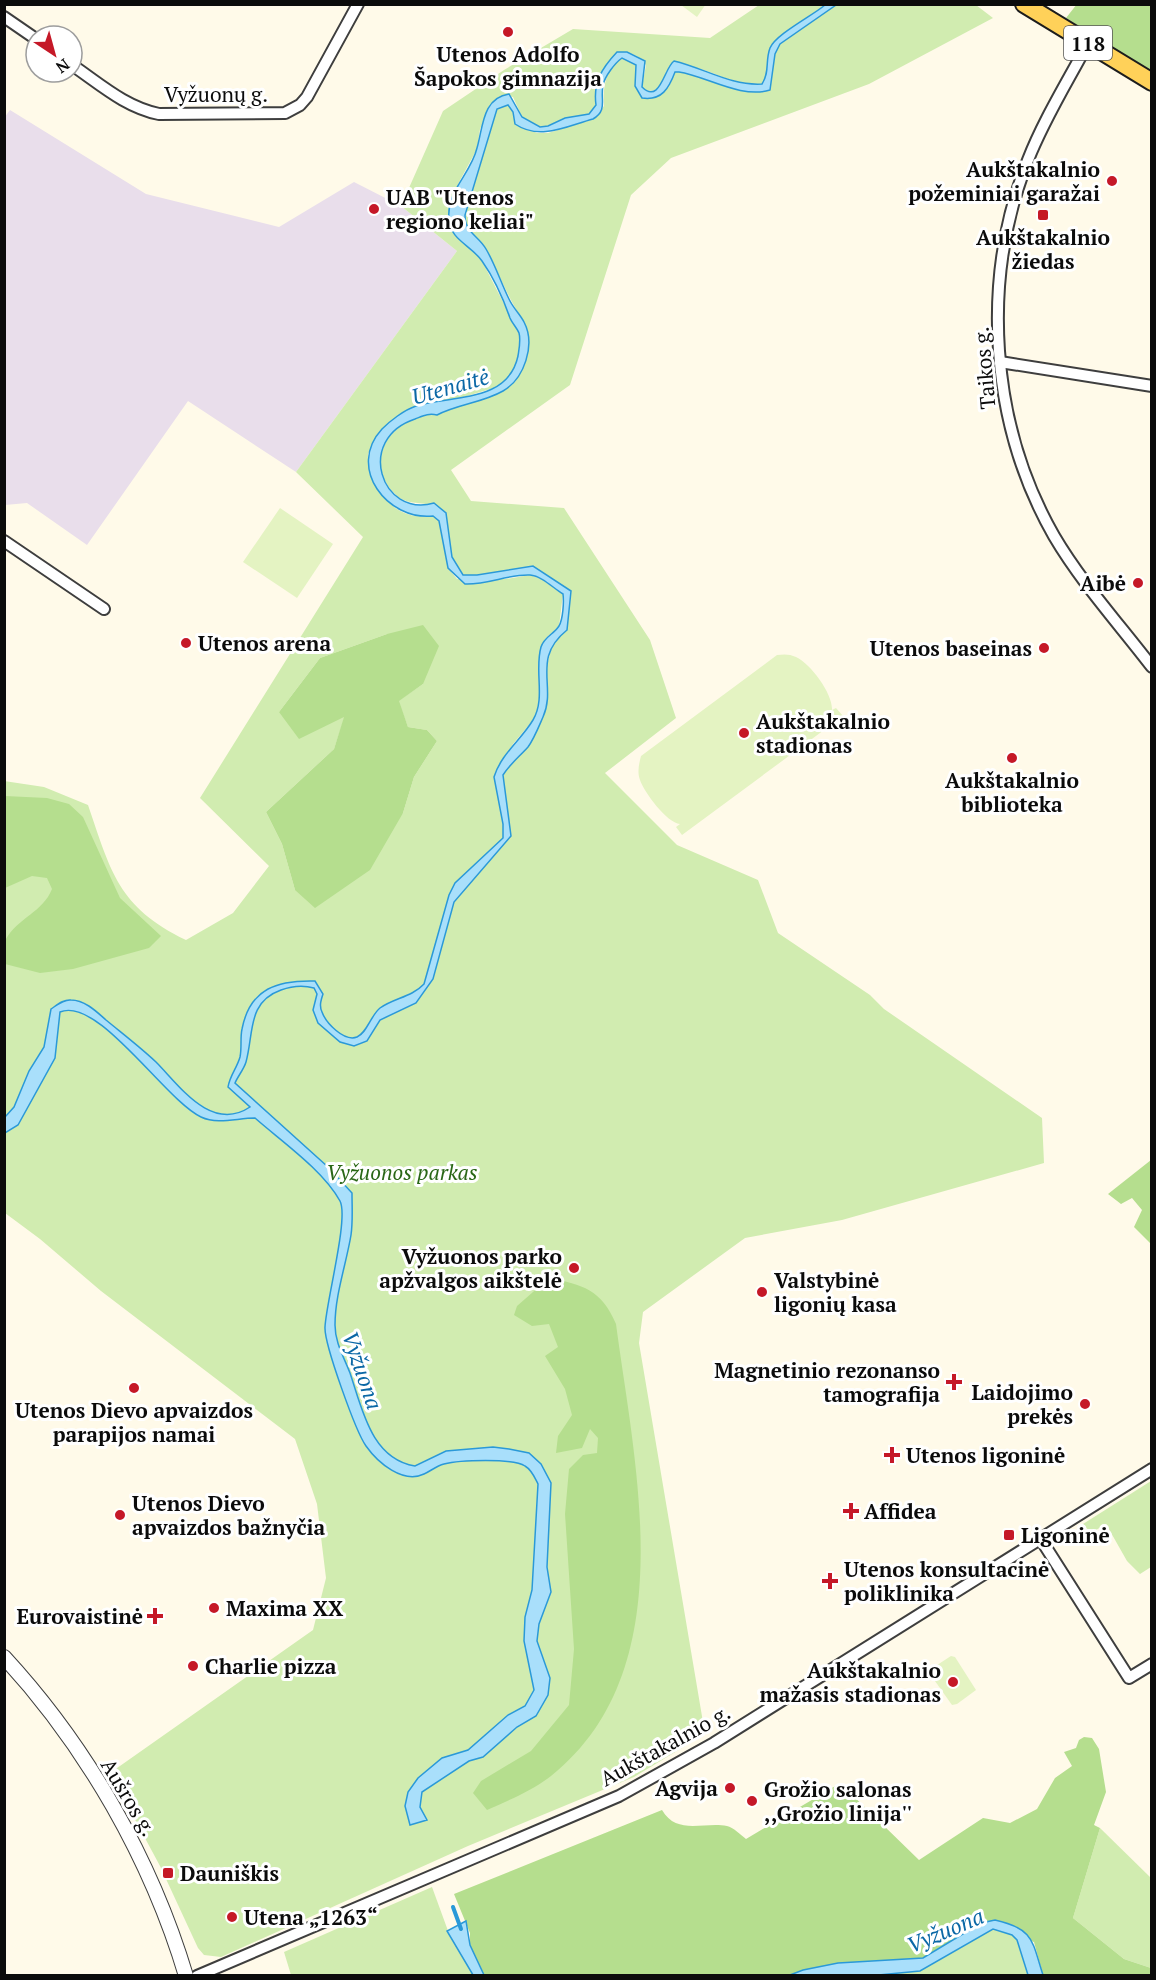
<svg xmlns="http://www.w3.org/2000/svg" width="1156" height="1980" font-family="'PT Serif',serif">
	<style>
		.industrial { fill: #e9deeb }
		.green { fill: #d1ecb0; fill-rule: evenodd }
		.forest { fill: #b5de8e }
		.pitch { fill: #e4f3c2 }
		.water { fill: #a9dffb; stroke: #2a99d8; stroke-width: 1.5 }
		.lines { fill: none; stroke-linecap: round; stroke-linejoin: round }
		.stream { stroke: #2a99d8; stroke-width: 4 }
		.minor-casing { stroke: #3e3e3e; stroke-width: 14 }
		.tertiary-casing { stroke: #3e3e3e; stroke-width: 16 }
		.primary-casing { stroke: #1c1c1c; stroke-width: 20 }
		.minor { stroke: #fff; stroke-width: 10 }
		.tertiary { stroke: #fff; stroke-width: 14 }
		.primary { stroke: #ffd159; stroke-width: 16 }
		.poi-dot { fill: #c51827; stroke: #fff; stroke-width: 2 }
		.labels { text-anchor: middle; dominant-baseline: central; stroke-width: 6; stroke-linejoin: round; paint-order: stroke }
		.shield { fill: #fff; stroke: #545454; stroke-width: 1.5 }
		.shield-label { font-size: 20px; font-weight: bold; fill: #0b0b0b }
		.poi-label { font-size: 21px; font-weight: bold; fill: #0b0b0b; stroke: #fff; text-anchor: start }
		.street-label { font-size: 21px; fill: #0b0b0b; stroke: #fff }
		.park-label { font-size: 21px; font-style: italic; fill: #2a6717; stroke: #fff }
		.water-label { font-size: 22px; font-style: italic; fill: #0b68a6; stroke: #fff }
	</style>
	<rect width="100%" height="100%" fill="#fffae9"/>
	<path class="industrial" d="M10,110L146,194L279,227L354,182L401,206L457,251L296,472L188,401L87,545L27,503L5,505L4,118Z"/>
	<g class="green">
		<path d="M759,5H825C812,16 776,34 770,48C765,61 770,72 762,84C740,86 722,76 701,69C691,66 677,70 666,71C665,83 654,98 642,87L646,65C638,54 630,52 617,52C602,68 592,83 596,105L589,114L565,118L548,126L540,127L522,117L513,97L504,95L491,104L480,129L477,149L458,184L469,248L481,259L519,333L520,347L514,370L506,383L494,388L443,403L414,407L381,431L368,454C378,489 388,521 433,516L439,521L448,568L457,579H506L530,575L541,579L563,594L559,626L546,638L539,683L540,705L533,720L513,744L494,777L503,788V775L521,752L546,698V670L553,641L567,630L570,591L533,566L477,575H463L452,557L446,512C440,510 435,506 429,505C416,501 406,505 395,494C368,468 382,430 415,419C424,416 429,413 437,414L515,382L525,323C508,300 500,274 486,249C479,235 465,233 465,215L497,109L508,105L513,112L515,124L537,133H548L593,119L604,106C603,88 605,68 622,58L634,61L636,65L635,86L643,98L669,87L675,72L679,71C706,76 742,99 770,89L775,54L780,44L836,5H976L993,18L869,84L671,158L631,195L570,385L451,470L471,501L564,508L650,640L676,718L605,773L677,845L758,880L778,933L870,995L884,1009L1042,1118L1044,1163L842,1220L745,1238L643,1312L639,1343L705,1734L634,1777L468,1846L221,1957L204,1955L198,1948L160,1866L110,1773L313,1630L326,1578L317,1504L295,1439L101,1291L40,1239L5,1213L4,781L44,787L88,805C111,872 118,907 186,940L233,913L269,866L200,798L363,537L296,472L457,251L401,206L443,111L504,70L573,29L710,38ZM387,634L423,684L398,701L408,727L427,730L437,741L414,777L403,813L295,890L282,844L266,812L334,749L345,716L279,712L320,658Z"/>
		<path d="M1151,1481V1567L1140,1574L1127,1561L1106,1524L1091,1533L1083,1524Z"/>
		<path d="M1100,1828L1151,1878V1968L1124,1959L1073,1918Z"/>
		<path d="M432,1887L451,1939L461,1952L473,1975H291L284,1952Z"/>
		<path d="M993,1929L1012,1935L1017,1940L1028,1976H868L920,1971Z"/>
	</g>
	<g class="forest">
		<path d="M1077,4L1151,5V72L1066,18Z"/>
		<path d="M423,625L439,646L423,684L399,701L408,727L427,730L437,741L414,777L403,813L370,870L315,908L295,890L282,844L266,812L334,749L344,717L299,739L279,712L320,658L387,634Z"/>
		<path d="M5,796L47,798L69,804L83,817L120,898L161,936L149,948L73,969L40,973L5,964C4,957 3,945 6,939C18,918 43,912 52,889L47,878L32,876L5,888Z"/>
		<path d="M1151,1160V1244L1134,1227L1142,1210L1132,1198L1121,1204L1108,1194Z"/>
		<path d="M549,1278C583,1285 601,1289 616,1324C635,1468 684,1670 551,1776C532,1791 509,1800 487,1810L473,1793L481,1781L531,1751L569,1705L574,1649L565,1514L569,1469L583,1455L597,1453L598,1438L590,1429L582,1448L556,1453L558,1436L572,1415L565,1389L545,1356L558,1347L549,1324L532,1326L514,1315L517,1306Z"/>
		<path d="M1084,1737L1092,1738L1099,1749L1106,1792L1094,1825L1100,1828L1073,1918L1124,1959L1151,1968V1975H1043L1034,1942L981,1923L923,1958L803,1970L790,1975H484L470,1945V1933L454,1894L662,1810C677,1836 705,1821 727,1826C733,1827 741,1835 746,1839L837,1785L843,1786L919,1860L983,1818L1010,1823L1037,1809L1055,1778L1072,1766L1064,1752L1076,1748L1079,1740Z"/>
	</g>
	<g class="pitch">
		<path d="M706,4L697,17L681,5L682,4Z"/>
		<path d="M280,508L333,544L297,598L243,562Z"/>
		<path d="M777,655C784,654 790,654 796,657C811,664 833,694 832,710L836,708L843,716L682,835L676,827L680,824C667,823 644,792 640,780C637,772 639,764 641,756Z"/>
		<path d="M951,1656L955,1657L976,1690L957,1704L952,1705L930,1674L931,1669Z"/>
	</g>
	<g class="water">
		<path d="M825,5H836L780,44L775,54L770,90C741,99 706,76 679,72H675C669,88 662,101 642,98L635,86L636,65L622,58C615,63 605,76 603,85C600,100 608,110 593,119C567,126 540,141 515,124L513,112L508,105L497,109L465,215C465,233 478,235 486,249C495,264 501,283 509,299C513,308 520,314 524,322C536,345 524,379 503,391C482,403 458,404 437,415C428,413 423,416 415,419C355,439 381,518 434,503L446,513L452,557L463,575H477L533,566L571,591L567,630C531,659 557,686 543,717C539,726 534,739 528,747C520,756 510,764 503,775L511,836L454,902L433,979L416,1003L380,1020L367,1041L354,1046L340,1042L318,1023L313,1010L317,994L314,988C303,985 292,986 281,990C247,1002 254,1033 246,1062C244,1069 238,1076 235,1083L328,1167L352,1193C352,1207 353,1222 351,1235C346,1265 335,1295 335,1325C335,1343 344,1357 350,1373C362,1408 371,1459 415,1466L446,1451L493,1447L509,1449L529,1453L541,1464L551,1483L547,1567L551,1592L539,1624L537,1641L550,1678L548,1695L536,1716L517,1727L483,1757L469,1761L422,1792L420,1807L427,1820L410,1825L405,1806L408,1792L418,1778L442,1758L468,1750L508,1715L525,1706L534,1690L524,1641L525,1617L532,1590L538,1484C535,1478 532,1470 525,1466C513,1458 459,1460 444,1464C436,1466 431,1471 424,1474C403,1484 378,1463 366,1446C356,1432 324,1344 325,1327C326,1302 349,1218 340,1201C323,1170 281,1141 255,1118C237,1118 218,1125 201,1117C165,1100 98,996 60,1012L55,1058L18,1125L5,1133V1117L14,1107L29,1071L44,1047L51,1009C57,1005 64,999 71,1000C85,1000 97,1012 106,1020C123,1034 140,1047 156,1062C179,1085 211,1133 250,1107L228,1087C230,1075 237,1068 240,1057C242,1048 240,1038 242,1029C250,988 278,980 315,981L323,994C321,1000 319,1006 322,1012C326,1023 344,1042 357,1037C367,1033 371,1015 380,1008C394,998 412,997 424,984L449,895L455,883L503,838V824L494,777C501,754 521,740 533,720C546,698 534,671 541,647C544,637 554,634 559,626C563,619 564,602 563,594C553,588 542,576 530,575C509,574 487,585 465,584L448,568L439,521L433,516C388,521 346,468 382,429C390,421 404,410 416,406C452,395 508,403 518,356C519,349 521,340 519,333C517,328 512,323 510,318C503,298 494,278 482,261C471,245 450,240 449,219C446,191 471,174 477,148C483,128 482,98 509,94L522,117L540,127L548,126L565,118L589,114L596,105C593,83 601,69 617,52H627L645,61L642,87C660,105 664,68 674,61C704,68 731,86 762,84C770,72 765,61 770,48C776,34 812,16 825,5Z"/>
		<path d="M995,1920C1035,1929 1032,1942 1043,1975H1028L1017,1940L1012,1935L993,1929L920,1971L868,1976L790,1975L803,1970L838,1963L923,1958L981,1923Z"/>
		<path d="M466,1921L470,1945L484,1975H473L447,1931Z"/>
	</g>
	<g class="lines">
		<path class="stream" d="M453,1907L461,1929"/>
		<g class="minor-casing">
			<g id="minor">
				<path d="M4,17L36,39"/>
				<path d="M1088,43C1068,81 1044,119 1028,160C980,280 990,424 1054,536C1081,582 1119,624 1152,667"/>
				<path d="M72,65C100,84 125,107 159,114L285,113L300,105L307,97L358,4"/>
				<path d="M1000,362L1152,386"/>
				<path d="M4,541L104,609"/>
				<path d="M1040,1538L1129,1678L1152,1664"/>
				<path d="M197,1976L619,1796L714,1743L1152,1469"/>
			</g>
		</g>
		<g class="tertiary-casing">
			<path id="tertiary" d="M4,1657C87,1747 151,1859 186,1976"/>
		</g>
		<g class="primary-casing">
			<path id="primary" d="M1024,4L1152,82"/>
		</g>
		<use href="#minor" class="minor"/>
		<use href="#tertiary" class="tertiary"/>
		<use href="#primary" class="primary"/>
	</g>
	<g class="poi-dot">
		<circle cx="508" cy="32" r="6"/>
		<circle cx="1112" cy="181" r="6"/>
		<circle cx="374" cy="209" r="6"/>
		<rect x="1037" y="209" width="12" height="12" rx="3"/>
		<circle cx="1138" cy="583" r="6"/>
		<circle cx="186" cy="643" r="6"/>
		<circle cx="1044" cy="648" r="6"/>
		<circle cx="744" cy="733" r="6"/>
		<circle cx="1012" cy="758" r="6"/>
		<circle cx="574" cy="1268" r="6"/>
		<circle cx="762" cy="1292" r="6"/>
		<path d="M951 1373h6v6h6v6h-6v6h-6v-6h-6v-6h6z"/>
		<circle cx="134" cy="1388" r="6"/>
		<circle cx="1085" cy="1404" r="6"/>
		<path d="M889 1446h6v6h6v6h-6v6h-6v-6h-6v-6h6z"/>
		<path d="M848 1502h6v6h6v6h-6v6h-6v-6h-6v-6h6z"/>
		<circle cx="120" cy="1515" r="6"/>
		<rect x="1003" y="1529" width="12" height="12" rx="3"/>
		<path d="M827 1572h6v6h6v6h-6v6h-6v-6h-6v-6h6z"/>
		<circle cx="214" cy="1608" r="6"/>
		<path d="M152 1607h6v6h6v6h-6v6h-6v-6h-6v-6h6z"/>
		<circle cx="193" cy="1666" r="6"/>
		<circle cx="953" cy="1682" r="6"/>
		<circle cx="730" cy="1788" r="6"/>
		<circle cx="752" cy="1801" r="6"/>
		<rect x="162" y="1867" width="12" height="12" rx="3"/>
		<circle cx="232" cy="1917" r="6"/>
	</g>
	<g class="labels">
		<rect class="shield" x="1064" y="26" width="48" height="34" rx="4.5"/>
		<g class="shield-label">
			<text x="1088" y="43">118</text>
		</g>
		<g class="poi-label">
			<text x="508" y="54" text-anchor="middle">Utenos Adolfo<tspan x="508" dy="24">Šapokos gimnazija</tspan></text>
			<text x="1100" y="169" text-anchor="end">Aukštakalnio<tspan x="1100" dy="24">požeminiai garažai</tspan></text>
			<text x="386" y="197">UAB "Utenos<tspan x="386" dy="24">regiono keliai"</tspan></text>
			<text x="1043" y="237" text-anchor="middle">Aukštakalnio<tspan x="1043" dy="24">žiedas</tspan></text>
			<text x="1126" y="583" text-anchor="end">Aibė</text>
			<text x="198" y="643">Utenos arena</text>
			<text x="1032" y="648" text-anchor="end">Utenos baseinas</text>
			<text x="756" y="721">Aukštakalnio<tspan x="756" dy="24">stadionas</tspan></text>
			<text x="1012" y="780" text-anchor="middle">Aukštakalnio<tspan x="1012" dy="24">biblioteka</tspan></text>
			<text x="562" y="1256" text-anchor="end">Vyžuonos parko<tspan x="562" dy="24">apžvalgos aikštelė</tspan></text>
			<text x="774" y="1280">Valstybinė<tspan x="774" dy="24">ligonių kasa</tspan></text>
			<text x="940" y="1370" text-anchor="end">Magnetinio rezonanso<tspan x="940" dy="24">tamografija</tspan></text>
			<text x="1073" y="1392" text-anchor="end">Laidojimo<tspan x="1073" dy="24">prekės</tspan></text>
			<text x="134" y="1410" text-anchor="middle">Utenos Dievo apvaizdos<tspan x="134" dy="24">parapijos namai</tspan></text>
			<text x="906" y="1455">Utenos ligoninė</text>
			<text x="132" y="1503">Utenos Dievo<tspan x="132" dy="24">apvaizdos bažnyčia</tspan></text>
			<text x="864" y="1511">Affidea</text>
			<text x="1021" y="1535">Ligoninė</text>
			<text x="844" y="1569">Utenos konsultacinė<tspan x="844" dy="24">poliklinika</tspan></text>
			<text x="226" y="1608">Maxima XX</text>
			<text x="143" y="1616" text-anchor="end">Eurovaistinė</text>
			<text x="205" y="1666">Charlie pizza</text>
			<text x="941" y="1670" text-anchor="end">Aukštakalnio<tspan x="941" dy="24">mažasis stadionas</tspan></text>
			<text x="718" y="1788" text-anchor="end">Agvija</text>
			<text x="764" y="1789">Grožio salonas<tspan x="764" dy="24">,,Grožio linija''</tspan></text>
			<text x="180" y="1873">Dauniškis</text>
			<text x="244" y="1917">Utena „1263“</text>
		</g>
		<g class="street-label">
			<text x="216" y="94">Vyžuonų g.</text>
			<text transform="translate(984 368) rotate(-95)">Taikos g.</text>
			<text transform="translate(665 1745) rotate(-29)">Aukštakalnio g.</text>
			<text transform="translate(129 1797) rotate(59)">Aušros g.</text>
		</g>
		<g class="park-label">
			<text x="402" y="1172">Vyžuonos parkas</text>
		</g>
		<g class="water-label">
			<text transform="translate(450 386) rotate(-16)">Utenaitė</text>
			<text transform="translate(363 1370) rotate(71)">Vyžuona</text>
			<text transform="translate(945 1930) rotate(-23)">Vyžuona</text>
		</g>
	</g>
	<rect width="1156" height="1980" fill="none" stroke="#0b0b0b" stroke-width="12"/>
	<g transform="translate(54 54) rotate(144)"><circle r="28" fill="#ffffff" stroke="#9d9d9d" stroke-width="1.5"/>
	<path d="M0-4.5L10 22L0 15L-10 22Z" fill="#c51827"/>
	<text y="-9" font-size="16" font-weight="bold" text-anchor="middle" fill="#0b0b0b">N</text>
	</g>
</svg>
